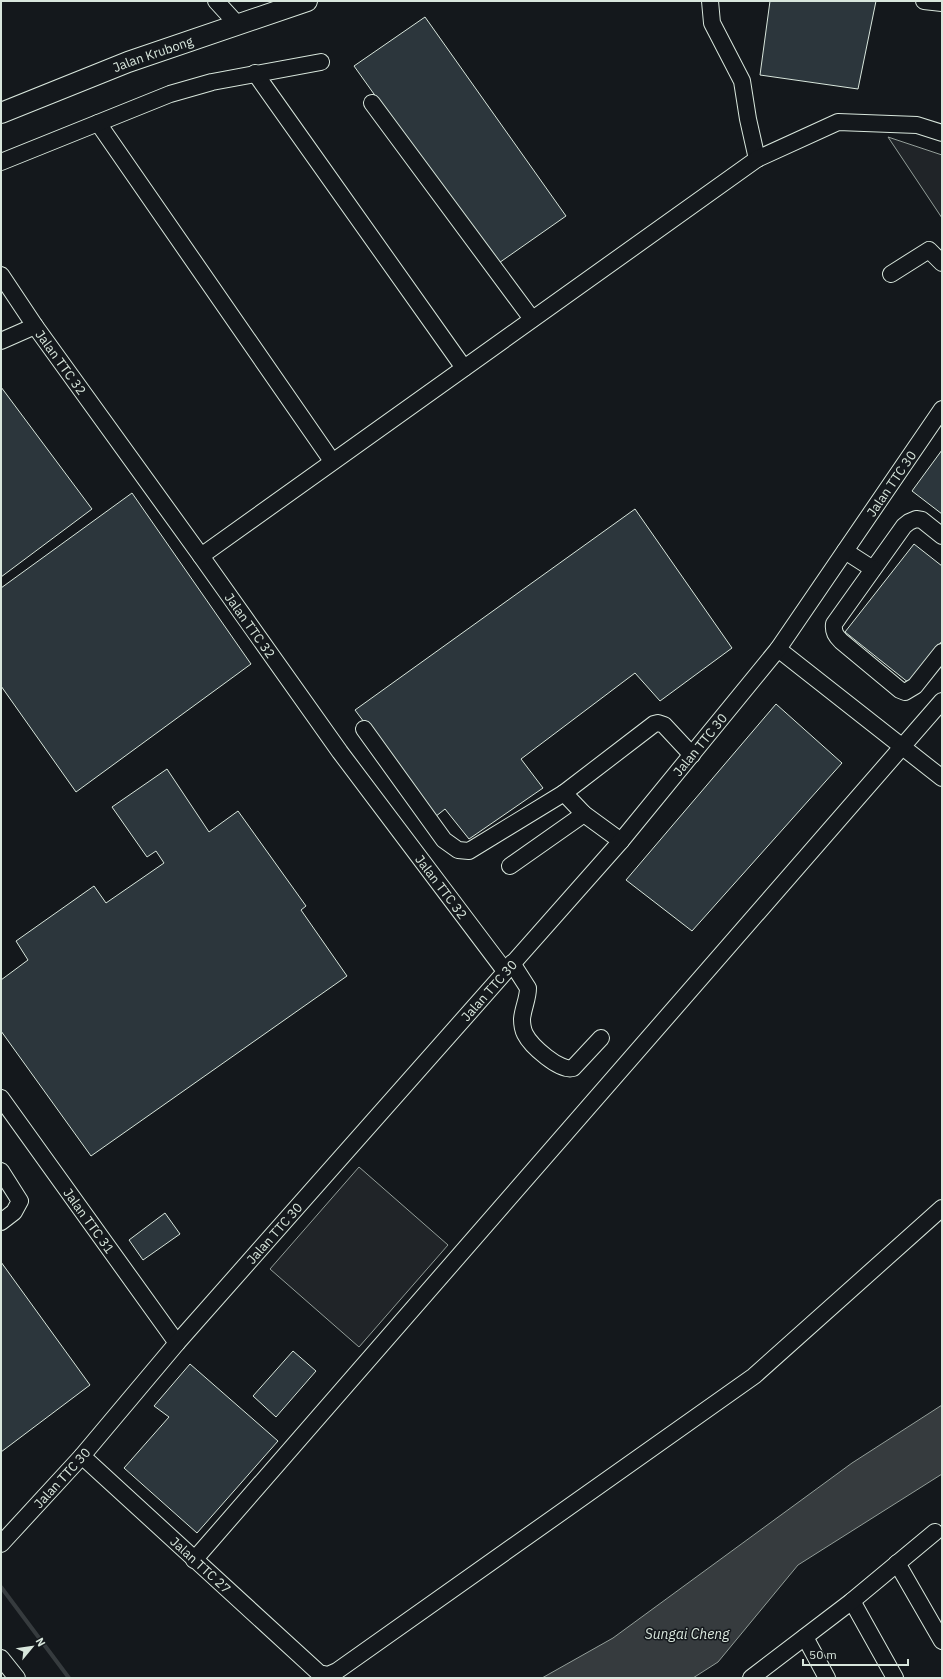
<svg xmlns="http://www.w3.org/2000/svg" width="943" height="1679" font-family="'IBM Plex Sans',sans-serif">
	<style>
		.green { fill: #202428; stroke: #939e99 }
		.water { fill: #363b3e; stroke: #939e99 }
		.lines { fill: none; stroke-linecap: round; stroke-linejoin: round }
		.stream { stroke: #363b3e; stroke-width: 4 }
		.building { fill: #2c363c; stroke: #d8e6dc }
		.minor-casing { stroke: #d8e6dc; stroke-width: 18 }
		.major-casing { stroke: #d8e6dc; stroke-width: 22 }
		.minor { stroke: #14181c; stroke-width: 16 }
		.major { stroke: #14181c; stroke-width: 20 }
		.labels { text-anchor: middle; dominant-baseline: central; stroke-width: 3; stroke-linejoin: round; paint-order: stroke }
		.street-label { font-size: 13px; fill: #d8e6dc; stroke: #14181c }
		.water-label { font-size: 14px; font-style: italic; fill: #d8e6dc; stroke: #14181c }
	</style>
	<rect width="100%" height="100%" fill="#14181c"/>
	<g class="green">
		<path d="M888,137L942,155V218Z"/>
		<path d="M359,1167L448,1245L359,1347L270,1269Z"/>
	</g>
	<path class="water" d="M942,1405V1474L798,1565L718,1662L693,1678H542L613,1638L852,1463Z"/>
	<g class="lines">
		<path class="stream" d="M1,1587L69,1678"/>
	</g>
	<g class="building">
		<path d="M770,1H876L858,89L760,75Z"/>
		<path d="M425,17L566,216L496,265L354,66Z"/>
		<path d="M1,387L92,509L1,577Z"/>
		<path d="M942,450V514L912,491Z"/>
		<path d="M132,493L251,664L76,792L1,686V588Z"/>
		<path d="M635,509L732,648L660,701L635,673L521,759L543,788L469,839L445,809L435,817L355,710Z"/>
		<path d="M914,544L942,566V641L909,683L845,632Z"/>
		<path d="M776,704L842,763L692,931L626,880Z"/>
		<path d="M167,769L209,832L238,811L306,906L301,910L347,976L91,1156L1,1031V980L28,960L16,941L94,886L106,903L164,863L156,851L147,857L112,807Z"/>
		<path d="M165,1213L180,1234L143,1260L129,1240Z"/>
		<path d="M1,1262L90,1385L1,1452Z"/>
		<path d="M293,1351L316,1371L276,1417L253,1396Z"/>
		<path d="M190,1364L278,1441L197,1533L124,1468L169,1417L154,1406Z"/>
	</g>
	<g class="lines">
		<g class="minor-casing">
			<g id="minor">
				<path d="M216,1L238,25"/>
				<path d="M710,1L712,23L742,81L748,119L757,159"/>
				<path d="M924,1L942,3"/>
				<path d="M255,73L464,368"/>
				<path d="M372,103L532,319"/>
				<path d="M98,123L332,461"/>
				<path d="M1,162L170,94L212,82L321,62"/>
				<path d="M891,274L929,250L942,263"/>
				<path id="s1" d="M1,275L35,326L201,556L340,752L505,971"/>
				<path d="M1,341L35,326"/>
				<path d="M942,536L922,520L916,519L909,522L904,526L834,624C833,632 836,636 841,641L900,690L905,692L915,686L942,652"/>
				<path d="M845,551L873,569"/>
				<path d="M201,556L757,159L838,122L917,125L942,133"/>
				<path d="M778,649L942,778"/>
				<path d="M364,729L444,840L458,850L469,851L564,793"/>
				<path d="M621,841L584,814L564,793L654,724L658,723L664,725L692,755"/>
				<path d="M510,866L584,814"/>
				<path d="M512,963L528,988C528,999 523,1008 522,1019C522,1023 523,1030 525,1034C531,1046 560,1072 573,1068L601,1038"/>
				<path id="s2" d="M1,1098L177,1343"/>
				<path d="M1,1171L20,1201L14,1212L1,1222"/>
				<path id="s3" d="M82,1456L319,1673L328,1675L337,1671L754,1376L942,1208"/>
				<path id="s4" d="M1,1544L82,1456L177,1343L621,841L778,649L942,409"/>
				<path d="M194,1560L942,701"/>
				<path d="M897,1563L942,1641"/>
				<path d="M852,1601L895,1678"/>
				<path d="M805,1637L827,1678"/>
				<path d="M1,1658L17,1678"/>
				<path d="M751,1678L852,1601L935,1532"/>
			</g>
		</g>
		<g class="major-casing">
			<g id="major">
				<path id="s5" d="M1,113L128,62L307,1"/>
			</g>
		</g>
		<use href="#minor" class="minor"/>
		<use href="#major" class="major"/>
	</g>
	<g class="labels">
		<g class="street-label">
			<text stroke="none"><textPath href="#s5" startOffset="163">Jalan Krubong</textPath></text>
			<text stroke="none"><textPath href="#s1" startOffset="106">Jalan TTC 32</textPath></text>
			<text stroke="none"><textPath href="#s4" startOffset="1386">Jalan TTC 30</textPath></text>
			<text stroke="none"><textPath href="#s1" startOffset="430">Jalan TTC 32</textPath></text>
			<text stroke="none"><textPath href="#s4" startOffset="1062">Jalan TTC 30</textPath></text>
			<text stroke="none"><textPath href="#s1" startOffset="754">Jalan TTC 32</textPath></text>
			<text stroke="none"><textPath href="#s4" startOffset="738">Jalan TTC 30</textPath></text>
			<text stroke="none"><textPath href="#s2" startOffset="151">Jalan TTC 31</textPath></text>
			<text stroke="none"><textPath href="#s4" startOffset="414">Jalan TTC 30</textPath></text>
			<text stroke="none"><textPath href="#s4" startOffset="90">Jalan TTC 30</textPath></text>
			<text stroke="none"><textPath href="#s3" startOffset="161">Jalan TTC 27</textPath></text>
		</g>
		<g class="water-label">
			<text x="687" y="1634">Sungai Cheng</text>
		</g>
	</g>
	<rect width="943" height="1679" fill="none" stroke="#d8e6dc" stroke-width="4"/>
	<g transform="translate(32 1647) rotate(61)" stroke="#14181c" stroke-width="3" paint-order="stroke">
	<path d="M0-3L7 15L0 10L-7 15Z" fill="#d8e6dc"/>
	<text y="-6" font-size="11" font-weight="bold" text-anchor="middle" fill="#d8e6dc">N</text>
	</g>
	<path d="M803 1659v6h105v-6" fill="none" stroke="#d8e6dc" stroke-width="2"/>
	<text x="809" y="1659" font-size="12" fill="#d8e6dc" stroke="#14181c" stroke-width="3" paint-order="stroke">50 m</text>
</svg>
